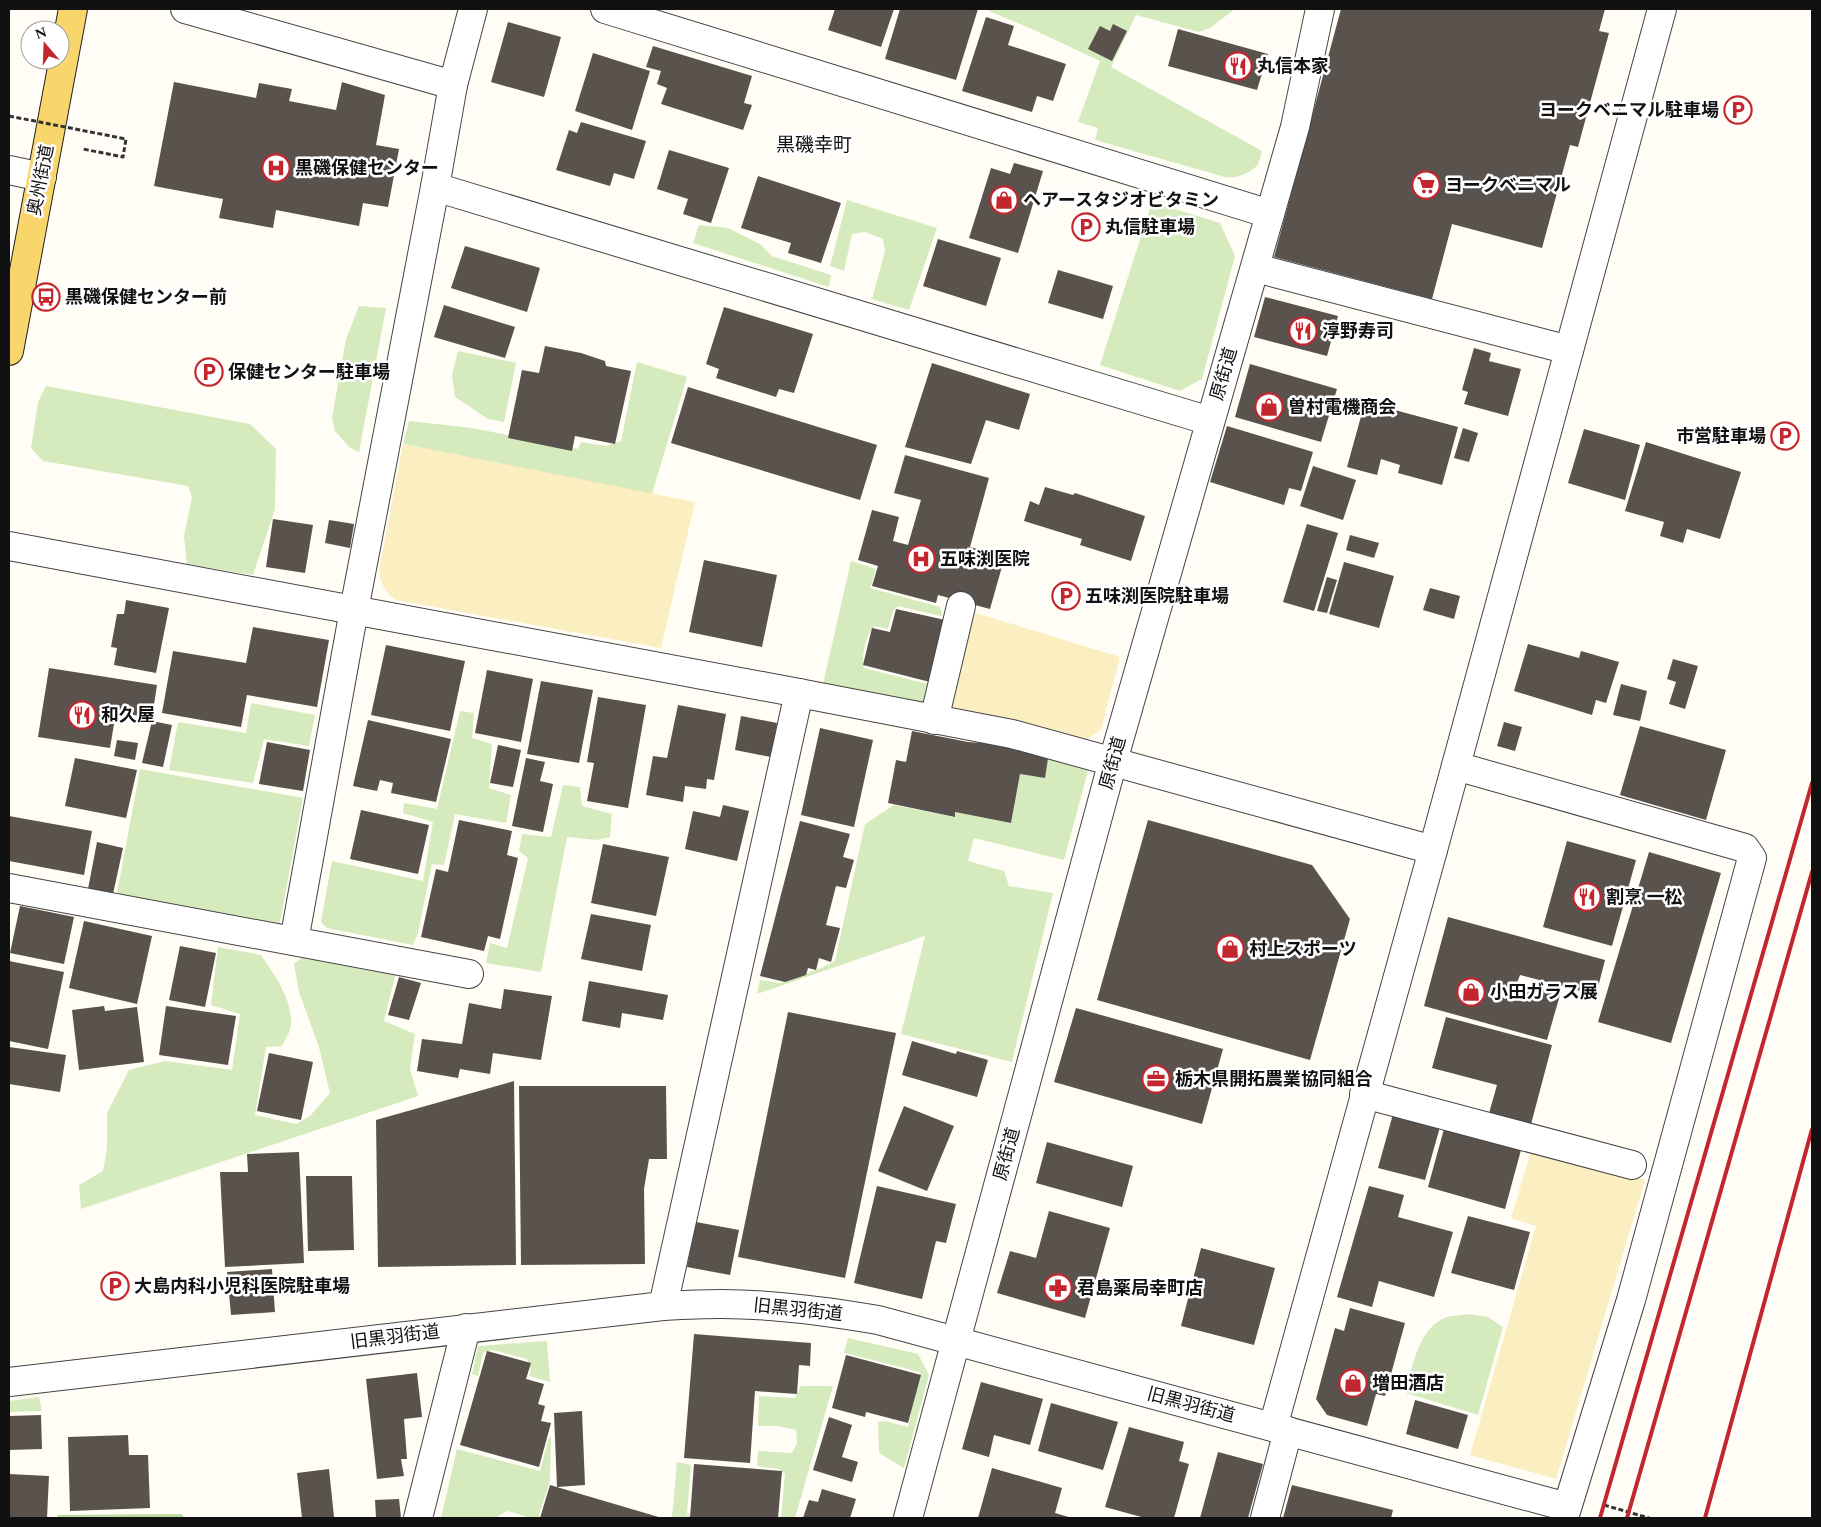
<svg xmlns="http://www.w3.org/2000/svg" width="1821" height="1527" font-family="Spectral,'Noto Sans JP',serif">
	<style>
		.green { fill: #d5ebbd }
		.forest { fill: #b9dc9c }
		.sand { fill: #fbeec1 }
		.building { fill: #5a524d }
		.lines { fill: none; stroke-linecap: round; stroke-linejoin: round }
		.minor-casing { stroke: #444; stroke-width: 30 }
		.major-casing { stroke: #222; stroke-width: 30 }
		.path { stroke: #333; stroke-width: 3; stroke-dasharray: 5 2.5; stroke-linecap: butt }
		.minor { stroke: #fff; stroke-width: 28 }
		.major { stroke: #f9d66b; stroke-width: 28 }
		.rail { stroke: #c4262e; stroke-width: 4 }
		.path-bridge { stroke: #333; stroke-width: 3; stroke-dasharray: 5 2.5; stroke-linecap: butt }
		.labels { text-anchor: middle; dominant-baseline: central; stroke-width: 5; stroke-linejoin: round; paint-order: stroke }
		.poi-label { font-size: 18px; font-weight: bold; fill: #111; stroke: #fff; text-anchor: start }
		.street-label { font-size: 18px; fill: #111; stroke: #fff }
		.neighbourhood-label { font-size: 19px; fill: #111; stroke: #fff }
	</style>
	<rect width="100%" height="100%" fill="#fffdf5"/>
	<g class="green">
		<path d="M990,9H1235L1210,28L1199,32L1136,15L1111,67L1262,151L1258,165C1249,173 1238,179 1225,177L1095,140L1098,128L1078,122L1100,61L1034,30L989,11Z"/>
		<path d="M847,200L937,228L909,310L872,299L885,251L883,239L865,232L852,234L844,271L830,266Z"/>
		<path d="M1152,202L1220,223L1235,256L1202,379L1180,391L1100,365Z"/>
		<path d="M699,225L728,228L760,244L772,256L831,275L829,287L693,243Z"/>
		<path d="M359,306L386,308L359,452L349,447L335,431L332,418L346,339Z"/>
		<path d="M458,351L516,363L504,422L488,419L455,397L452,375Z"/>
		<path d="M637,362L687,377L652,494L403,444L409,421L472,428L578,449L581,442L606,446L621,441Z"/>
		<path d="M46,386L250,424L276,449L275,509L253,575L187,564L184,536L192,497L188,486L43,461L31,448L38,402Z"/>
		<path d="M851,561L876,569L870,588L940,607L942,615L940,616L898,606L893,611L888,629L875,626C866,634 861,656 864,668L935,686L929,705L823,684Z"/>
		<path d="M251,703L315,715L309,746L264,739L253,783L169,770L178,722L246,733Z"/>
		<path d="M460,711L474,713L472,738L492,744L489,788L511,795L506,823L455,814L444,865L432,864L418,933L413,945L327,928L321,922L332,861L423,881L433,822L403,813L404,803L437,809Z"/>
		<path d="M1049,752L1072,759L1088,771L1064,860L974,838L968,861L1004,871L1009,886L1053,893L1012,1062L901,1034L925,936L757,994L760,980L780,983L821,968L835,961L865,824L894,805L954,817L955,812L1011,823L1020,774L1044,778Z"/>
		<path d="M140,769L303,798L279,928L116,899Z"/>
		<path d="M563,785L580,787L582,806L612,814L610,837L597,840L567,837L541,972L486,963L490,943L507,948L528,858L519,851L522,834L551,837Z"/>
		<path d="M218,947L261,955C275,976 292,998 291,1024C291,1031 285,1040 282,1046L266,1047L255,1115L296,1124L310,1116L330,1093L319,1047L299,992L294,964L305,955L396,972L384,1021L415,1034L410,1069L418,1096L81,1209L79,1185L103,1171L107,1148V1113L129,1070L165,1061L232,1070L240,1014L211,1005Z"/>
		<path d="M1469,1314L1488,1317L1503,1327L1478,1415L1406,1393C1411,1369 1418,1332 1442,1319C1449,1315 1461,1316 1469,1314Z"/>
		<path d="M848,1338L918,1354L929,1375L904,1468L879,1453L878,1422L885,1421L908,1427L920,1372L844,1353Z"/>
		<path d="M547,1341L550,1382L529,1376L531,1369L527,1359L493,1350L483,1353L478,1376L472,1374L478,1346Z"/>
		<path d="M801,1386H833L795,1518H781L785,1474L779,1469L757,1466L758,1451L792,1453L797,1443L796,1430L778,1426H758L759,1396L795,1398Z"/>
		<path d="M39,1397L42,1411L9,1412V1401Z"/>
		<path d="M549,1437L551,1438L550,1481L538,1518H531L508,1511L498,1516V1518H441L457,1449L540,1471Z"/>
		<path d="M677,1462L691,1465L687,1513L694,1518L672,1517Z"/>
	</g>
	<path class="forest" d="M182,1514L184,1518H57L58,1515Z"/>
	<g class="sand">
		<path d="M403,444L695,502L661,648L396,600C385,592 381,584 379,571Z"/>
		<path d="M973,612L1120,657L1101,730L1086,740L947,705Z"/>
		<path d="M1532,1148L1645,1180L1556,1479L1470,1455L1536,1226L1511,1218Z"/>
	</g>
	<g class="building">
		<path d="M835,9H894L881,47L828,30Z"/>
		<path d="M900,9H978L956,80L885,59Z"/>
		<path d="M1341,9H1605L1599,31L1609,33L1578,147L1570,145L1542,248L1452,224L1432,299L1274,257Z"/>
		<path d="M986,17L1014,26L1008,45L1066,64L1053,101L1037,96L1032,112L962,91Z"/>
		<path d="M508,22L561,37L544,97L491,82Z"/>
		<path d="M1113,24L1127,31L1112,61L1088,49L1100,26L1110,31Z"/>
		<path d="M1178,29L1268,54L1257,90L1168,66Z"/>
		<path d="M653,46L752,76L744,103L752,105L743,130L661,104L667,88L657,84L661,71L646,67Z"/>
		<path d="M593,53L650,71L632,130L575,111Z"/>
		<path d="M174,82L256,98L259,83L292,89L289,101L336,110L342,82L385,95L376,145L399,149L388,207L363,203L359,226L276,210L273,228L219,218L223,199L154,186Z"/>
		<path d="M581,122L646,141L634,179L614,173L610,186L556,170L569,130L577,133Z"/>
		<path d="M669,150L729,168L711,223L683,214L688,199L657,189Z"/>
		<path d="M1014,163L1043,171L1018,253L969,238L991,168L1010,174Z"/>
		<path d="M758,176L841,203L821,263L788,253L791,243L741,228Z"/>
		<path d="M938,239L1001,258L986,306L923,286Z"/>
		<path d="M465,246L540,268L527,312L451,288Z"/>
		<path d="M1058,270L1113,286L1103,319L1048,303Z"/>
		<path d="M1265,297L1338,316L1327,356L1254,337Z"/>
		<path d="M444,305L515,327L505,358L434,337Z"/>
		<path d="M724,307L813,334L794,393L779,389L776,397L716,378L719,369L706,364Z"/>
		<path d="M545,346L581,353L605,361L606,366L631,371L615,444L575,436L572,451L508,438L522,370L539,373Z"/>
		<path d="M1474,348L1491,353L1489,361L1521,369L1508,416L1464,404L1468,392L1462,390Z"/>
		<path d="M932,363L1030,394L1019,430L986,420L971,464L905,447Z"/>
		<path d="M1250,364L1337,389L1321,442L1235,417Z"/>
		<path d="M688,387L877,445L860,500L671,443Z"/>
		<path d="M1365,402L1458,427L1442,485L1398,473L1400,465L1381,459L1377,475L1347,467Z"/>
		<path d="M1227,426L1313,452L1301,491L1289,488L1284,505L1210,482Z"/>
		<path d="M1463,428L1478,433L1469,462L1454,458Z"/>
		<path d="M1584,429L1640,445L1625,500L1568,483Z"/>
		<path d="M1646,442L1741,472L1720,539L1687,529L1683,543L1660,536L1664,522L1625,511Z"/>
		<path d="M905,455L989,478L970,547L1005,556L990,609L938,595L936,603L872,586L878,566L858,560L872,510L899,517L893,541L908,545L921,500L894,493Z"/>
		<path d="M1313,466L1356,480L1343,520L1300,506Z"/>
		<path d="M1045,487L1073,495L1075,493L1145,516L1131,561L1080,545L1082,539L1024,521L1030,501L1039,505Z"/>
		<path d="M273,519L313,525L305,573L266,567Z"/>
		<path d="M329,520L354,524L350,548L325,543Z"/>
		<path d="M1307,524L1338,533L1314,611L1283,602Z"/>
		<path d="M1350,535L1379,543L1374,558L1346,550Z"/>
		<path d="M704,560L777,575L762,647L689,632Z"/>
		<path d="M1344,562L1394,576L1379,628L1329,614Z"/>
		<path d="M1327,577L1337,580L1327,613L1317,611Z"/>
		<path d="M1430,588L1460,596L1454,619L1423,610Z"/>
		<path d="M126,600L169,608L156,673L114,665L117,648L111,647L117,614H124Z"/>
		<path d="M896,609L945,620L930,682L863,665L872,628L890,632Z"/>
		<path d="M253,627L329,640L317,707L247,695L241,727L162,713L173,651L246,663Z"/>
		<path d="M1528,644L1579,658L1581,651L1619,662L1606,703L1596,700L1592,715L1514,691Z"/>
		<path d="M386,645L465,661L450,731L371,715Z"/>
		<path d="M1673,659L1698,666L1685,709L1669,704L1676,682L1667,679Z"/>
		<path d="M49,668L157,685L152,718L116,712L110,748L38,737Z"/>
		<path d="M487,670L533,679L521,742L475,733Z"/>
		<path d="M541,681L593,690L579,763L527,754Z"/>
		<path d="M1621,684L1647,691L1640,721L1613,715Z"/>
		<path d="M598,697L646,705L628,808L587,801L594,763L587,762Z"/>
		<path d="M678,705L726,714L714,780L707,779L706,789L685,786L683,802L646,795L653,756L667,758Z"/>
		<path d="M741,716L777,723L771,757L735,750Z"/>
		<path d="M368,720L451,739L436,802L391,793L393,783L380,780L377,791L353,786Z"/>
		<path d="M152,721L172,725L163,767L142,763Z"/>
		<path d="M1504,722L1522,727L1515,751L1497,746Z"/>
		<path d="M1640,726L1726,750L1706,820L1620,795Z"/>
		<path d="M820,728L873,740L854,827L801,815Z"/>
		<path d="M912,731L968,742L1009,745L1049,752L1045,778L1020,774L1011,823L955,812V817L888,803L896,760L906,762Z"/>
		<path d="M117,740L138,743L135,760L114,756Z"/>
		<path d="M267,742L310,750L303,791L259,784Z"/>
		<path d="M498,745L521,750L513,787L490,783Z"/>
		<path d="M75,758L137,770L126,818L65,806Z"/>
		<path d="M526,758L545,762L540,781L553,784L543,832L512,826Z"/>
		<path d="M723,805L749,811L737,861L685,849L693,811L720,817Z"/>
		<path d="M361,810L429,825L418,874L350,859Z"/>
		<path d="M9,816L92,831L84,875L9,861Z"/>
		<path d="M459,820L512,831L507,855L518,858L500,939L488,936L484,951L421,937L436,869L448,872Z"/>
		<path d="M1148,820L1312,865L1350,919L1310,1060L1097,1000Z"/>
		<path d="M800,821L850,834L843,857L854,860L846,888L836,886L826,925L840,928L831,962L819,958L816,970L808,968L806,975L785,982L760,976Z"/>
		<path d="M1567,841L1636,860L1612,946L1543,927Z"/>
		<path d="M97,842L123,848L113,894L88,889Z"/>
		<path d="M603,844L669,857L656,916L591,903Z"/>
		<path d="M1649,852L1721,873L1671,1043L1598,1022Z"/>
		<path d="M20,906L74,917L64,964L10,953Z"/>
		<path d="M591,914L651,925L642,971L581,959Z"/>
		<path d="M1448,917L1605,960L1596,995L1520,975L1517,983L1560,995L1547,1040L1424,1006Z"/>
		<path d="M84,921L152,936L137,1004L69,988Z"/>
		<path d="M180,946L216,953L205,1007L169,1000Z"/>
		<path d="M9,961L64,972L48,1049L9,1041Z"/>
		<path d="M399,977L421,983L409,1020L388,1015Z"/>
		<path d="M589,981L668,995L663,1020L622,1013L620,1028L582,1021Z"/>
		<path d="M504,989L552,996L541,1060L493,1053L490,1074L460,1069L458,1078L417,1071L422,1039L462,1044L469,1003L501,1009Z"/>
		<path d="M104,1006L105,1011L137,1007L144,1062L79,1070L72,1010Z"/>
		<path d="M166,1006L236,1016L228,1065L159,1055Z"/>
		<path d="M1076,1008L1223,1049L1202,1124L1054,1082Z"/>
		<path d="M788,1012L896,1033L845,1278L738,1257Z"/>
		<path d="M1446,1017L1552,1045L1530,1128L1488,1117L1497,1085L1432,1068Z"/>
		<path d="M912,1041L956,1054L957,1051L988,1060L977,1097L902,1075Z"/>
		<path d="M9,1047L66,1055L60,1092L9,1084Z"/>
		<path d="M269,1053L313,1062L301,1120L257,1111Z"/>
		<path d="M514,1081L516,1265L378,1267L376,1120Z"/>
		<path d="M519,1086H666L667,1159H649L644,1189L645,1264L521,1265Z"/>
		<path d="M904,1106L954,1126L927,1191L878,1171Z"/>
		<path d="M1393,1114L1440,1127L1425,1180L1378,1168Z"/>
		<path d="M1444,1129L1521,1150L1505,1209L1428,1187Z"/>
		<path d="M1047,1142L1133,1166L1122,1207L1036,1183Z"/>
		<path d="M299,1152L304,1263L225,1267L220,1172H248L247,1154Z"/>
		<path d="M306,1176H352L354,1250L308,1251Z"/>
		<path d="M877,1186L956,1204L946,1243L936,1241L922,1299L854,1283Z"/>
		<path d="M1369,1186L1404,1195L1398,1217L1453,1232L1434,1297L1379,1281L1372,1307L1337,1297Z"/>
		<path d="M1049,1211L1110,1228L1085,1318L997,1293L1010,1251L1036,1258Z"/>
		<path d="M1468,1216L1530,1232L1514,1290L1451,1273Z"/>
		<path d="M696,1222L739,1230L730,1275L687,1267Z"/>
		<path d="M1201,1248L1275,1268L1254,1345L1181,1326Z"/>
		<path d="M272,1269L275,1312L231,1315L227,1272Z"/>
		<path d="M1350,1308L1405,1323L1385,1396L1376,1394L1367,1426L1327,1415L1316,1399L1335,1328L1344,1331Z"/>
		<path d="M694,1334L811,1343L810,1366L799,1365L797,1394L755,1391L750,1463L684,1458Z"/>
		<path d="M487,1351L531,1363L526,1379L544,1384L538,1404L545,1406L541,1421L551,1423L539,1467L460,1445Z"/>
		<path d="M846,1355L921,1375L908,1423L866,1412L865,1417L832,1408Z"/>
		<path d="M417,1373L422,1417L404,1419L407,1459H401L404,1476L377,1479L366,1379Z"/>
		<path d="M981,1382L1043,1399L1030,1445L994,1435L989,1457L962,1449Z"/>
		<path d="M1415,1400L1468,1415L1458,1449L1406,1434Z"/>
		<path d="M1051,1403L1118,1422L1103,1470L1038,1451Z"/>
		<path d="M582,1411L585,1485L557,1487L554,1413Z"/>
		<path d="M41,1415L42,1449L9,1450V1416Z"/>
		<path d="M829,1417L852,1425L842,1457L858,1462L852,1482L813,1470Z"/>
		<path d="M1129,1427L1184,1442L1179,1461L1189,1464L1174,1518H1145L1105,1507Z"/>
		<path d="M128,1435L129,1455H148L150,1508L70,1511L68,1437Z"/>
		<path d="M1218,1452L1263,1464L1248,1518H1200Z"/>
		<path d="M694,1464L782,1471L778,1518H690Z"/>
		<path d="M992,1468L1062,1488L1055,1513L1072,1518H978Z"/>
		<path d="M329,1469L334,1517L302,1518L297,1473Z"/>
		<path d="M9,1474L49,1476L47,1518H9Z"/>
		<path d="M550,1485L662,1518H540Z"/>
		<path d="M1292,1485L1393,1510L1391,1518H1283Z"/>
		<path d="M822,1489L856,1499L850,1518H803L809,1500L818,1502Z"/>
		<path d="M399,1499L401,1518H376L375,1500Z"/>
	</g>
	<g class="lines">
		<g class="minor-casing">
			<g id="minor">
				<path d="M185,9L453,85"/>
				<path d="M605,9L1270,214"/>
				<path d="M9,170L42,177"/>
				<path d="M435,187L1210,421"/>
				<path d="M1256,268L1569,350"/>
				<path d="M9,546L799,693L1012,734L1433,850"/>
				<path d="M934,720L961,606"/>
				<path d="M1456,766L1745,848L1752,858L1631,1300L1564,1518"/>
				<path d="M9,888L469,974"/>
				<path d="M294,941L354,610L435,187L453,85L473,9"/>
				<path d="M1364,1094L1632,1165"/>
				<path d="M663,1306L799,693"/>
				<path d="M9,1382L663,1306C682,1305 702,1304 721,1304C774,1304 826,1311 878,1320L1567,1507"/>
				<path d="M1273,1427L1433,850L1662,9"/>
				<path d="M418,1518L466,1328"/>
				<path d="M908,1518L1113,761L1295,127L1320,9"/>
				<path d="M1265,1518L1288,1431"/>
			</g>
		</g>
		<g class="major-casing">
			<path id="major" d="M9,351L73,9"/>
		</g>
		<path class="path" d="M1604,1505L1649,1518"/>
		<use href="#minor" class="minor"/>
		<use href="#major" class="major"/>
		<g class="rail">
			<path d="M1600,1518L1812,783"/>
			<path d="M1627,1518L1812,872"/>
			<path d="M1705,1518L1812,1129"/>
		</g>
		<path class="path-bridge" d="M9,116L126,139L123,157L83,149"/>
	</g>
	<defs>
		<g id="restaurant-ring" transform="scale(1.4375)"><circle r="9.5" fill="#fff" stroke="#c4262e" stroke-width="1.5"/><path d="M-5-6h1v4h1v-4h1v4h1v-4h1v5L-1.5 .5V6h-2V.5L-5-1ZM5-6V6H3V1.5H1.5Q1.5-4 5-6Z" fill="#c4262e"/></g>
		<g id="parking-ring" transform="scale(1.4375)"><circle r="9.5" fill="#fff" stroke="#c4262e" stroke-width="1.5"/><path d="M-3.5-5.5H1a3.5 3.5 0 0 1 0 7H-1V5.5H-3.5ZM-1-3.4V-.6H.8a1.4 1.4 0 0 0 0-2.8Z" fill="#c4262e"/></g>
		<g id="hospital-ring" transform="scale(1.4375)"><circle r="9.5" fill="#fff" stroke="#c4262e" stroke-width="1.5"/><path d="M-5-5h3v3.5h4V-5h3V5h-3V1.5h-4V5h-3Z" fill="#c4262e"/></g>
		<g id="supermarket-ring" transform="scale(1.4375)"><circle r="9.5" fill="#fff" stroke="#c4262e" stroke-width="1.5"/><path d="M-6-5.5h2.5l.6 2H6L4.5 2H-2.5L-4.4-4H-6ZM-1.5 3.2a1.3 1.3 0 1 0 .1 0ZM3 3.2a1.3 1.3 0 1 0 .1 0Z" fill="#c4262e"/></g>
		<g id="shop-ring" transform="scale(1.4375)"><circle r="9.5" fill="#fff" stroke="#c4262e" stroke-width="1.5"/><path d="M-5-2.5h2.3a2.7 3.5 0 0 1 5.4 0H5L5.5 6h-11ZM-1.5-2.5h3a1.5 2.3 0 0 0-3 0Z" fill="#c4262e"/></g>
		<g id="bus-ring" transform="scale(1.4375)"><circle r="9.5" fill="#fff" stroke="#c4262e" stroke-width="1.5"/><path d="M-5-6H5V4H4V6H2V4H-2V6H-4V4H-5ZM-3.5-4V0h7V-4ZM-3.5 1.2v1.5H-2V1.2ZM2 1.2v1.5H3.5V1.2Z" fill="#c4262e"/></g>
		<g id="office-ring" transform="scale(1.4375)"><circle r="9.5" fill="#fff" stroke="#c4262e" stroke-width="1.5"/><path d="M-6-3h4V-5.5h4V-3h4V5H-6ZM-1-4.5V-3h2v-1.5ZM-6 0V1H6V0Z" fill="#c4262e"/></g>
		<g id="pharmacy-ring" transform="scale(1.4375)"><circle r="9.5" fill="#fff" stroke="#c4262e" stroke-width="1.5"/><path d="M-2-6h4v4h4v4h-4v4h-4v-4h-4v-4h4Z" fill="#c4262e"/></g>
	</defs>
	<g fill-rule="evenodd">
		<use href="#restaurant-ring" x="1238" y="66"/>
		<use href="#parking-ring" x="1738" y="110"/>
		<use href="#hospital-ring" x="276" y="168"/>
		<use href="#supermarket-ring" x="1426" y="185"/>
		<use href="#shop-ring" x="1004" y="200"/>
		<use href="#parking-ring" x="1086" y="227"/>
		<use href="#bus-ring" x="46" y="297"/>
		<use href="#restaurant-ring" x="1303" y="331"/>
		<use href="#parking-ring" x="209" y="372"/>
		<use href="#shop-ring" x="1269" y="407"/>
		<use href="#parking-ring" x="1785" y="436"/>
		<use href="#hospital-ring" x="921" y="559"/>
		<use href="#parking-ring" x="1066" y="596"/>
		<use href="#restaurant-ring" x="82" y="715"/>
		<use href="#restaurant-ring" x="1587" y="897"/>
		<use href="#shop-ring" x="1230" y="949"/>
		<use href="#shop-ring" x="1471" y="992"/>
		<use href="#office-ring" x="1156" y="1079"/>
		<use href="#parking-ring" x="115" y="1286"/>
		<use href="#pharmacy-ring" x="1058" y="1288"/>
		<use href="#shop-ring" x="1353" y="1383"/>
	</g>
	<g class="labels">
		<g class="poi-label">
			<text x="1257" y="66">丸信本家</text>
			<text x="1719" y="110" text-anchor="end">ヨークベニマル駐車場</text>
			<text x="295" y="168">黒磯保健センター</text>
			<text x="1445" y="185">ヨークベニマル</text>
			<text x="1023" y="200">ヘアースタジオビタミン</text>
			<text x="1105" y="227">丸信駐車場</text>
			<text x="65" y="297">黒磯保健センター前</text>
			<text x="1322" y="331">淳野寿司</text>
			<text x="228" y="372">保健センター駐車場</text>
			<text x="1288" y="407">曽村電機商会</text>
			<text x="1766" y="436" text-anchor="end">市営駐車場</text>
			<text x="940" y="559">五味渕医院</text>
			<text x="1085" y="596">五味渕医院駐車場</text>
			<text x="101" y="715">和久屋</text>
			<text x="1606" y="897">割烹 一松</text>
			<text x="1249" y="949">村上スポーツ</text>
			<text x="1490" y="992">小田ガラス展</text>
			<text x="1175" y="1079">栃木県開拓農業協同組合</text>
			<text x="134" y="1286">大島内科小児科医院駐車場</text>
			<text x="1077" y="1288">君島薬局幸町店</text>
			<text x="1372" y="1383">増田酒店</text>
		</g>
		<g class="street-label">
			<text transform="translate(41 180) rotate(-79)">奥州街道</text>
			<text transform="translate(1224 374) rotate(-74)">原街道</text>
			<text transform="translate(1113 763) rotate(-75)">原街道</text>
			<text transform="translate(1007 1154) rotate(-75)">原街道</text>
			<text transform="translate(798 1310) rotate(6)">旧黒羽街道</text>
			<text transform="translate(395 1337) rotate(-7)">旧黒羽街道</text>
			<text transform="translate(1191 1405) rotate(15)">旧黒羽街道</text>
		</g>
		<g class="neighbourhood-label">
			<text x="814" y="145">黒磯幸町</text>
		</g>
	</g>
	<rect width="1821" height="1527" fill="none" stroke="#111111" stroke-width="20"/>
	<g transform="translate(45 45) rotate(341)"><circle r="24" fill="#ffffff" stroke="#a0a0a0"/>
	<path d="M0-4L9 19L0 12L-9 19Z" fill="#c4262e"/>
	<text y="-8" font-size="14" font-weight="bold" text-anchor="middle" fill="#111111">N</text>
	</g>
</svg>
